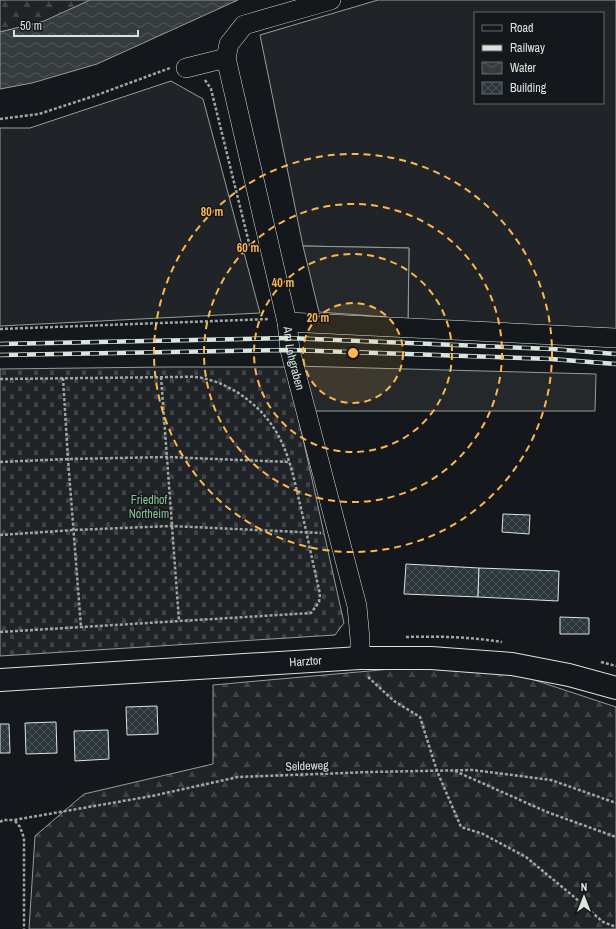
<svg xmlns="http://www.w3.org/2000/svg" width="616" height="929" font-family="'Archivo Narrow',sans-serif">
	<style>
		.forest { fill: url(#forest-firs); stroke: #939e99 }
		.cemetery { fill: url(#cemetery-stones); stroke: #939e99 }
		.garden { fill: #202428; stroke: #939e99; fill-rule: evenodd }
		.parking { fill: #24282b; stroke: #939e99 }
		.water { fill: url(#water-waves); stroke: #939e99 }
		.building { fill: url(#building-cross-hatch); stroke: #d8e6dc }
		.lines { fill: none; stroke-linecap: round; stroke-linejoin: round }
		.minor-casing { stroke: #d8e6dc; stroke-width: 20 }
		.major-casing { stroke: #d8e6dc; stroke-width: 24 }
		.path { stroke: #9da8a2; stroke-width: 2.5; stroke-dasharray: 3 2; stroke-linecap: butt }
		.minor { stroke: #14181c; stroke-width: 19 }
		.major { stroke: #14181c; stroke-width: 22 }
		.rail-casing { stroke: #d8e6dc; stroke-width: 4.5 }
		.rail { stroke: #14181c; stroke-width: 3; stroke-dasharray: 9; stroke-linecap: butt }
		.ring { fill: none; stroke: #ffb74d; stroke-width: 2; stroke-dasharray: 7 5 }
		.labels { text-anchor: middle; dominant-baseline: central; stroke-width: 3; stroke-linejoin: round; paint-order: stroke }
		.street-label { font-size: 12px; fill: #d8e6dc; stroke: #14181c }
		.park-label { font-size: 12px; fill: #8ac095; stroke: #14181c }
		.centre { fill: #ffb74d; stroke: #14181c; stroke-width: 2 }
		.ring-label { font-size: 12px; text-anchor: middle; font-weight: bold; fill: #ffb74d; stroke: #14181c; stroke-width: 3; stroke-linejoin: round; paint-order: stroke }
	</style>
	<defs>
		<pattern id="forest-firs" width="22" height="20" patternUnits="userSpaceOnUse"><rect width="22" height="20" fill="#202428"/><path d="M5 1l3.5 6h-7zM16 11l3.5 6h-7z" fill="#404447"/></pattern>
		<pattern id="cemetery-stones" width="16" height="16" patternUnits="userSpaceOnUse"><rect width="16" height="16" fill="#202428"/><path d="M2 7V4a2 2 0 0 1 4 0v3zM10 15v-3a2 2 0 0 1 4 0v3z" fill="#404447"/></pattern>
		<pattern id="water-waves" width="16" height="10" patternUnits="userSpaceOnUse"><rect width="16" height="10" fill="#363b3e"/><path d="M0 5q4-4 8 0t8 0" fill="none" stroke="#525759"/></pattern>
		<pattern id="building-cross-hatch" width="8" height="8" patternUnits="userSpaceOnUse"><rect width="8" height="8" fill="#2c363c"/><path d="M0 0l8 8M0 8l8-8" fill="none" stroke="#4a5358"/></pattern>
	</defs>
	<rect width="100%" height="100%" fill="#14181c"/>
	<g class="forest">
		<path d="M0,0H119L40,23L0,32Z"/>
		<path d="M403,668L513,673L616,707V929H29L35,836L84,794L213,764V685Z"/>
	</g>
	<path class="cemetery" d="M166,367H287L344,623L335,635L0,656V369Z"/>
	<g class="garden">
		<path d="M378,0H616V334L408,323L409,248L303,246L260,35ZM475,13H603V103H475Z"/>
		<path d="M171,81L203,99L260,313L0,326V128H30Z"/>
	</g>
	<g class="parking">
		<path d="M303,246L409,248L408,323L388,322L387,317L319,312Z"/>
		<path d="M294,366L596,374L595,411H306Z"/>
	</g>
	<path class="water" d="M90,0H238L97,64L32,83L0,89V32L44,21Z"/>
	<g class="building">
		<path d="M503,514L530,515L529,534L502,532Z"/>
		<path d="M406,564L479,568L478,597L404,594Z"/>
		<path d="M479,568L559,571L558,601L478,597Z"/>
		<path d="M560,617L589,618V634H560Z"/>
		<path d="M157,706L158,734L127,735L126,707Z"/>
		<path d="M56,722L57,753L26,754L25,723Z"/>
		<path d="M0,724H9L10,753H0Z"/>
		<path d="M108,730L109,759L75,761L74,731Z"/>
	</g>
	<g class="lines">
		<g class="minor-casing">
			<g id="minor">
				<path id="s1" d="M226,58L287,322L290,350L357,606L360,639V658"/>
				<path d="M186,68L226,58L229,44L244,25L331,0"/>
				<path d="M287,322L616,338"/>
			</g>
		</g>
		<g class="major-casing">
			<g id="major">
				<path id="s2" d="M0,680L360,658H431L512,664L569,675L616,688"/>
			</g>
		</g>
		<g class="path">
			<path d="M205,80L211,89L250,247"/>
			<path d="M0,119L39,114L97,95L170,68"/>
			<path d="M0,329L269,319"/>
			<path d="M161,377L179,621"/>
			<path d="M63,378L68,459L81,627"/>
			<path d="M0,379L178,377C186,377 195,376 202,378C236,385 268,411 282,443C291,462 295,484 300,504C307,534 313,564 320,594L319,602L311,613L0,632"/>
			<path d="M0,462L68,459L167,457L289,462"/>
			<path d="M0,535L74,530L171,526L321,533"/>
			<path d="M406,637C438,636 471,637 502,642"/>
			<path d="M601,662L616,666"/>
			<path d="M368,677L394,701L420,717L437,771L461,827L483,834L526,857L573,896L603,922L616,927"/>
			<path d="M455,771L547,812L616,837"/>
			<path d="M15,821L20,827L24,838V929"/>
			<path d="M0,822L3,820H14L152,796L238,777L370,772L473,770L551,780L616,803"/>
		</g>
		<use href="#minor" class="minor"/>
		<use href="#major" class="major"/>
		<g class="rail-casing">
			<g id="rail">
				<path d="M0,344L288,338L552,349L616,354"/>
				<path d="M0,355L290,350L551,359L616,364"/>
			</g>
		</g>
		<use href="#rail" class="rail"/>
	</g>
	<circle cx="353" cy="353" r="50" fill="#ffb74d" fill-opacity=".12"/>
	<g class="ring">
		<circle cx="353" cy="353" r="50"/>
		<circle cx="353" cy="353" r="99"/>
		<circle cx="353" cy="353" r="149"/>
		<circle cx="353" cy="353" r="199"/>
	</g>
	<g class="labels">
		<g class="street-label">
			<text stroke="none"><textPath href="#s1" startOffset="308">Am Lohgraben</textPath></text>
			<text stroke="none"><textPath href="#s2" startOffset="306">Harztor</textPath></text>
			<text transform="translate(307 766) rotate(-2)">Seldeweg</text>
		</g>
		<g class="park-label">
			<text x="149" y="500">Friedhof<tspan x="149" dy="14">Northeim</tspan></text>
		</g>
	</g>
	<circle cx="353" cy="353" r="6" class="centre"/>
	<g class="ring-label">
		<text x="212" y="216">80 m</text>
		<text x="248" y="252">60 m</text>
		<text x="283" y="287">40 m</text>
		<text x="318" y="322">20 m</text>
	</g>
	<rect x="474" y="12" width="130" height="92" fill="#14181c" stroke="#626a69"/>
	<rect x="482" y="25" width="20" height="6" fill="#14181c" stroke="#626a69"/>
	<text x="510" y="32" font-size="12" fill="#d8e6dc">Road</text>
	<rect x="482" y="45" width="20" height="6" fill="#d8e6dc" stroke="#626a69"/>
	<text x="510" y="52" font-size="12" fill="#d8e6dc">Railway</text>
	<rect x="482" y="62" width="20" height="12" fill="url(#water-waves)" stroke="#626a69"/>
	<text x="510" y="72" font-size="12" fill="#d8e6dc">Water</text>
	<rect x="482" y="82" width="20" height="12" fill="url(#building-cross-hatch)" stroke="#626a69"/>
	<text x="510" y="92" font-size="12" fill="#d8e6dc">Building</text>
	<g transform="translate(584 897)" stroke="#14181c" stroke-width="3" paint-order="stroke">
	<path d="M0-3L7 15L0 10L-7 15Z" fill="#d8e6dc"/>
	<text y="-6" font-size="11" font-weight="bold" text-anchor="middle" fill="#d8e6dc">N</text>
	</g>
	<path d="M14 30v6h124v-6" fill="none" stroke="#d8e6dc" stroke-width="2"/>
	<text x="20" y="30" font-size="12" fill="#d8e6dc" stroke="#14181c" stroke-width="3" paint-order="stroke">50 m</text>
</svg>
